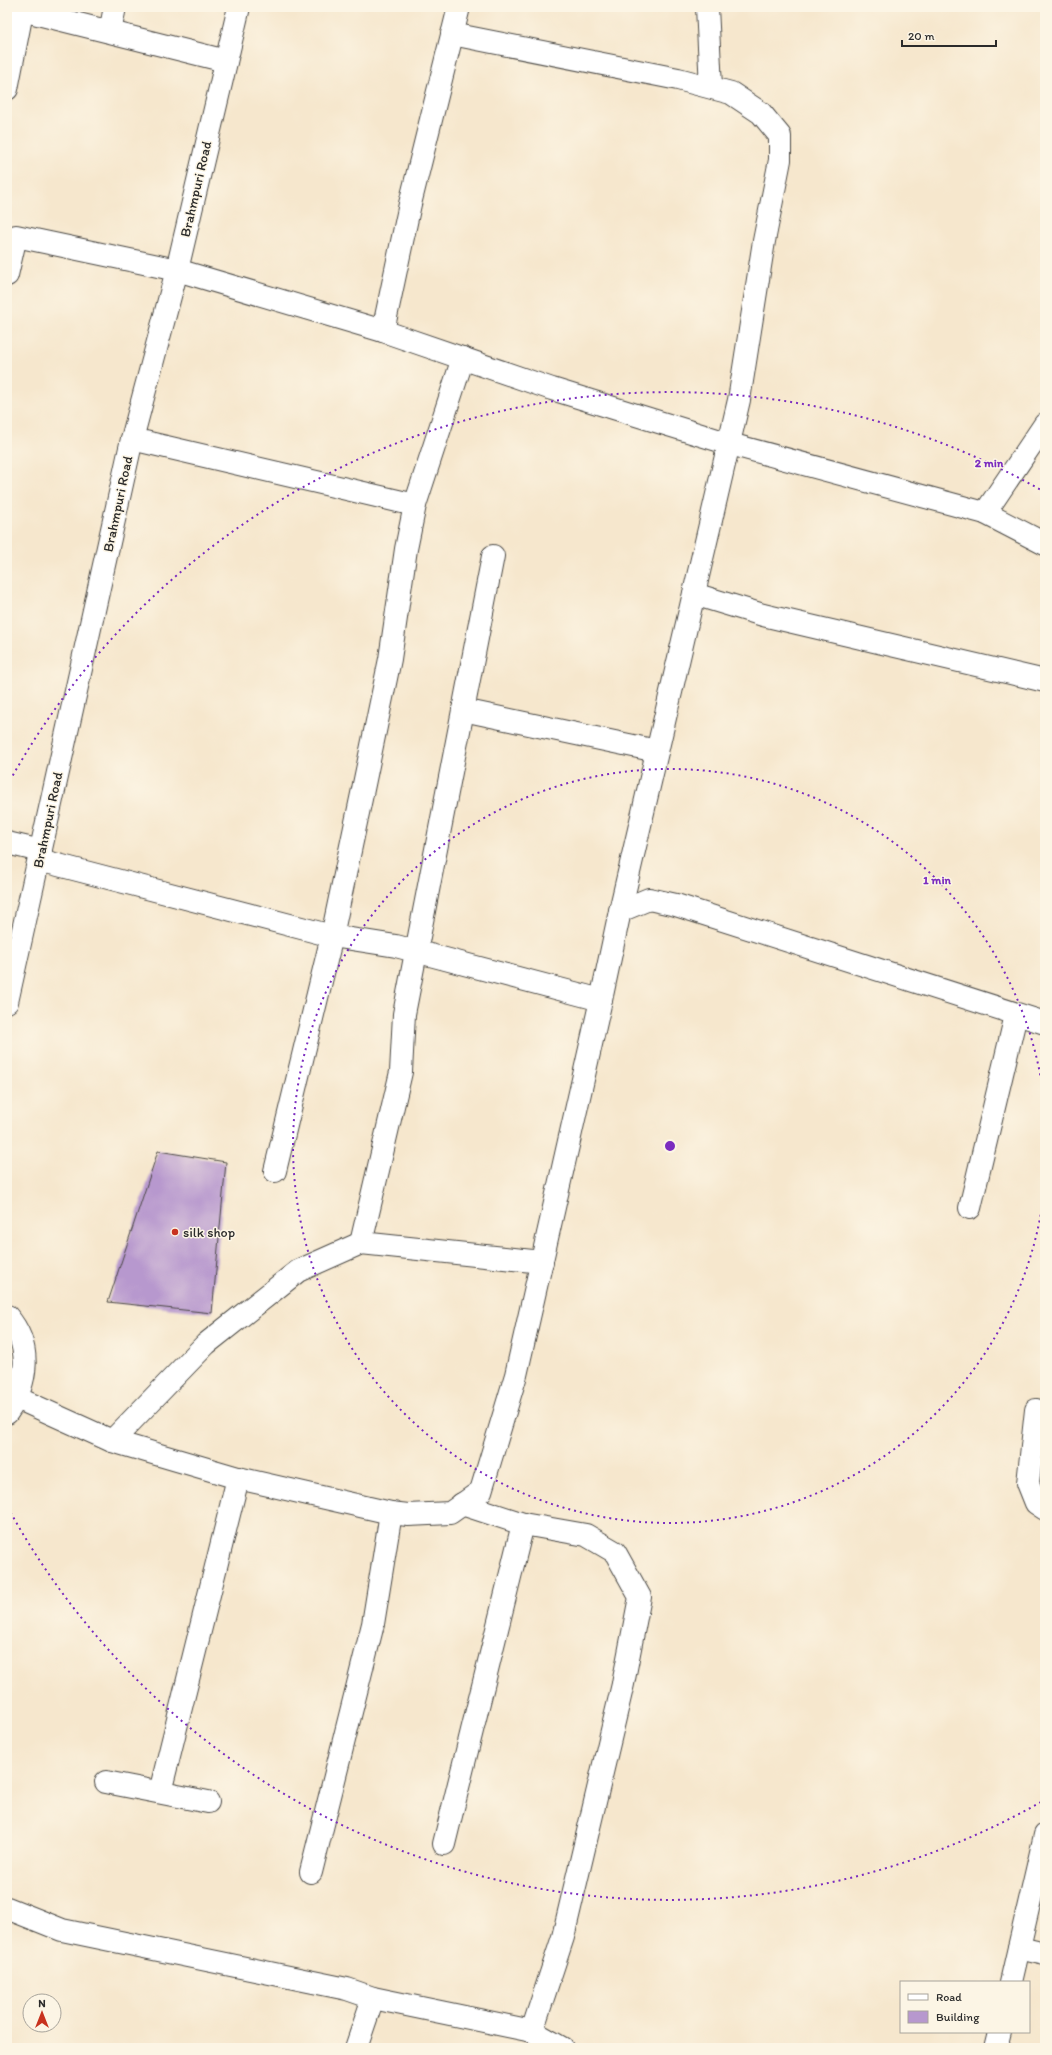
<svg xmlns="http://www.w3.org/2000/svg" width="1052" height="2055" font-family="Itim,sans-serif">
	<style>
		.building { fill: #b798ce }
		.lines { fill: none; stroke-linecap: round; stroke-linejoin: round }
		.minor-casing { stroke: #494743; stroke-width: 24 }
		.minor { stroke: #fff; stroke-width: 22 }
		.ring { fill: none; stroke: #7b2cbf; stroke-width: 2; stroke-dasharray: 2 4 }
		.poi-dot { fill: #c8321e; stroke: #fcf5e5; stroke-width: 1.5 }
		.labels { text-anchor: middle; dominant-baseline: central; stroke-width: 3; stroke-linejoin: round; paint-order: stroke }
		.street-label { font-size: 14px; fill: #2b2b2b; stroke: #fcf5e5 }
		.poi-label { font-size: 14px; fill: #2b2b2b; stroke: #fcf5e5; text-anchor: start }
		.centre { fill: #7b2cbf; stroke: #fcf5e5; stroke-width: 2 }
		.ring-label { font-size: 12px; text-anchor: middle; font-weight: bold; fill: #7b2cbf; stroke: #fcf5e5; stroke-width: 3; stroke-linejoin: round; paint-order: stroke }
	</style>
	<rect width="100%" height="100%" fill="#fcf5e5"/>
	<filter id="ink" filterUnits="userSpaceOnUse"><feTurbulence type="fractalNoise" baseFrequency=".025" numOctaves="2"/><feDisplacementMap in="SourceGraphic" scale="8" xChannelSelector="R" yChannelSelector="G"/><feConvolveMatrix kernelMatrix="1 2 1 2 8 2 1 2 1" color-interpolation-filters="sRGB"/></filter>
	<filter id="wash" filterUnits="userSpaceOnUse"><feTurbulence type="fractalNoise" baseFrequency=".012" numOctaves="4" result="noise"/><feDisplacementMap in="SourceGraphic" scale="16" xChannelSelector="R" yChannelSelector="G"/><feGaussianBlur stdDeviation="0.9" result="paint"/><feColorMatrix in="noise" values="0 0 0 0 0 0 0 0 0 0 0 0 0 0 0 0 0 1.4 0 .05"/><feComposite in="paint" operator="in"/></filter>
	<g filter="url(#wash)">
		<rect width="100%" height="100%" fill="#f6e7cd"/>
		<g id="blocks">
			<path class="building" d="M158,1151L226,1162L212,1313L108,1302Z"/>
		</g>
	</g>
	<g filter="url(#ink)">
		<use href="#blocks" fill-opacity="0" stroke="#494743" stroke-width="1"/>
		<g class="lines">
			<g class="minor-casing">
				<g id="minor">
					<path d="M10,7L226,61"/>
					<path d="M707,7L711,87"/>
					<path d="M110,32L115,7"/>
					<path d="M452,34L678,79L731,93L761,113L780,136V160L764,241L739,400L620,911"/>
					<path d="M7,89L23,7"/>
					<path d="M7,275L16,236L177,270L383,331L552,389L730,444L985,513L1045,544"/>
					<path d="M383,331L410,204L459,7"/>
					<path d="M132,439L415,505"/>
					<path d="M985,513L1045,424"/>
					<path d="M694,594L763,615L1045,681"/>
					<path d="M463,710L657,751"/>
					<path d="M7,843L41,851"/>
					<path d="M39,860L332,936L396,946L601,1000"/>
					<path d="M7,1002L132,439L177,270L239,7"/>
					<path d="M275,1171L332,936L362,794L390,659L406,549L415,505L463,358"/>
					<path d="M970,1208L1016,1015"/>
					<path d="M361,1243L401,1072L404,1014L493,556"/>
					<path d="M7,1316C33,1346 28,1383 7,1413"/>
					<path d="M17,1398L112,1441L238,1478L391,1513L408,1515L450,1513L481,1491L516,1375L601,1000L620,911L649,899L676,905L1045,1023"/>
					<path d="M1036,1410L1028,1483L1036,1503L1045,1509"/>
					<path d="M112,1441L206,1344L298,1271L361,1243L542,1262"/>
					<path d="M462,1504L523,1524L586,1535L615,1552L640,1597L623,1684L563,1937L532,2031L562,2048"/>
					<path d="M106,1782L208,1802"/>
					<path d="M160,1792L238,1478"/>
					<path d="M444,1844L523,1524"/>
					<path d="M311,1872L373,1624L391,1513"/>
					<path d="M7,1908L62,1930L347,1989L373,1998L532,2031"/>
					<path d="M1019,1948L1045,1954"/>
					<path d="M1011,1982L1045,1835"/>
					<path d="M356,2048L373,1998"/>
					<path d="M996,2048L1000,2032"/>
				</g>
			</g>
			<use href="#minor" class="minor"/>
		</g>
	</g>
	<g class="ring">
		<path d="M1045 1185A377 377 0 1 1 1045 1107"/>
		<path d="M1041 1802A754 754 0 0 1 7 1506M7 786A754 754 0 0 1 1041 490"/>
	</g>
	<circle class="poi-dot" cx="175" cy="1232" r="4"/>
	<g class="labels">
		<g class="street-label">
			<text transform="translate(196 189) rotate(-77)">Brahmpuri Road</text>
			<text transform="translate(118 504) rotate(-78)">Brahmpuri Road</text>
			<text transform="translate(48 820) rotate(-78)">Brahmpuri Road</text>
		</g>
		<g class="poi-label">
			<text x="183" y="1232">silk shop</text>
		</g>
	</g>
	<circle cx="670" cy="1146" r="6" class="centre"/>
	<g class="ring-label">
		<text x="989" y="467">2 min</text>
		<text x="937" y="884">1 min</text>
	</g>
	<rect width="1052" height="2055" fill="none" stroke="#fcf5e5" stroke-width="24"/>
	<rect x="900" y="1981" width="130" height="52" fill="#fcf5e5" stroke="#a8a49b"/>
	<rect x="908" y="1994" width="20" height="6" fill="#ffffff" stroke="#a8a49b"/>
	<text x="936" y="2001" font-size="12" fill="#2b2b2b">Road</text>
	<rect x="908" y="2011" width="20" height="12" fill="#b798ce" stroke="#a8a49b"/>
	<text x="936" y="2021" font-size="12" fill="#2b2b2b">Building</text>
	<g transform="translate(42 2013)"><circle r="19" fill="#fcf5e5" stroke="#a8a49b"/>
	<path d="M0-3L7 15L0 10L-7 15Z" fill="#c8321e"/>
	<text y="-6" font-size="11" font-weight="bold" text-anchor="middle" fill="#2b2b2b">N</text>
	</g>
	<path d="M902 40v6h94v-6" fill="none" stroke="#2b2b2b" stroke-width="2"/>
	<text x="908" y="40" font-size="12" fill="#2b2b2b" stroke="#fcf5e5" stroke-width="3" paint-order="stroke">20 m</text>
</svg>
